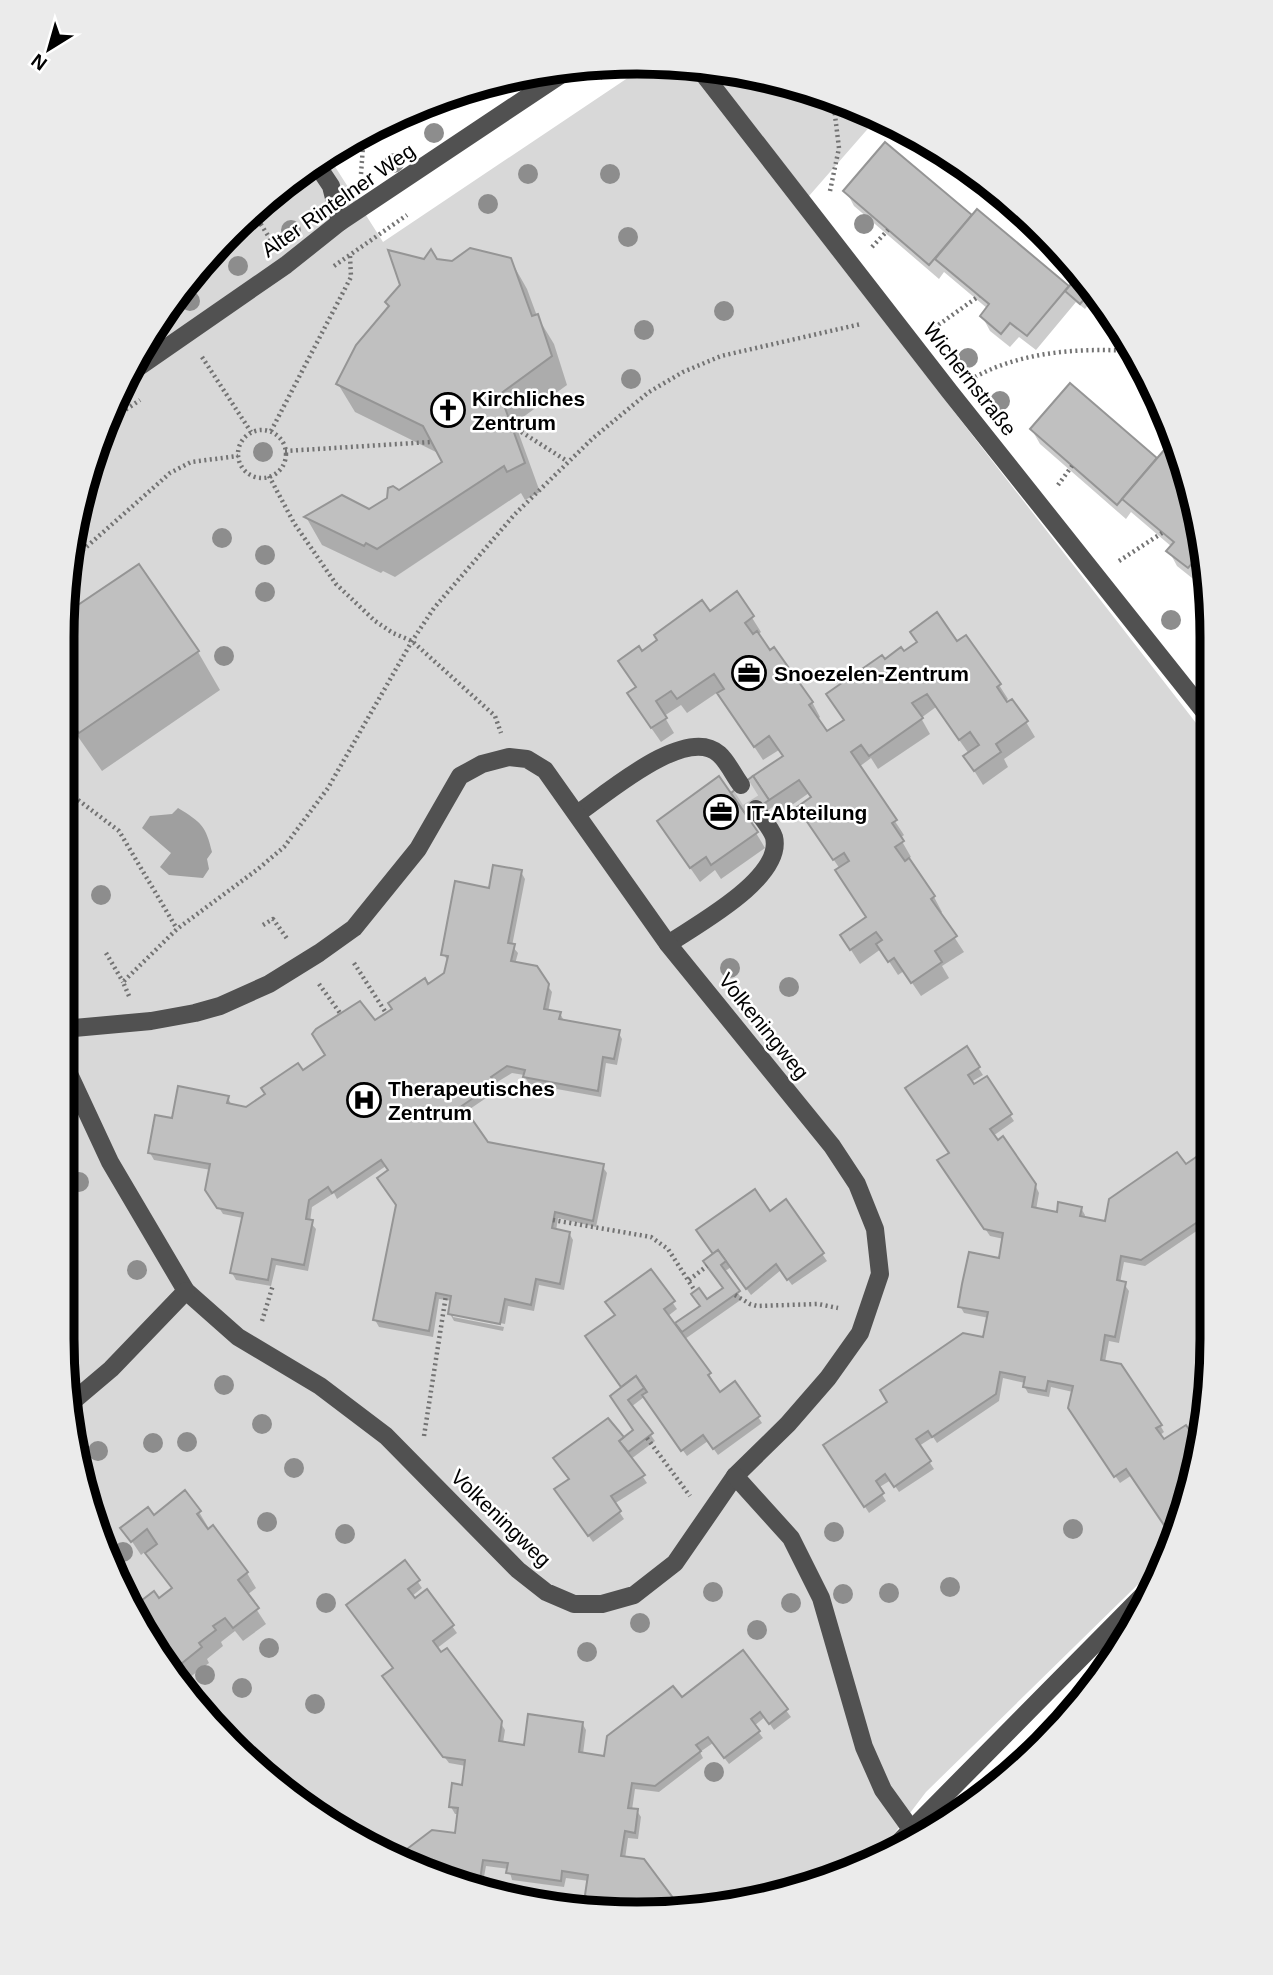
<svg xmlns="http://www.w3.org/2000/svg" width="1273" height="1975" font-family="Arial,sans-serif">
	<style>
		.green { fill: #d8d8d8 }
		.water { fill: #9f9f9f }
		.shadow { fill: #0003 }
		.building { fill: #c0c0c0; stroke: #959595; stroke-width: 2 }
		.lines { fill: none; stroke-linecap: round; stroke-linejoin: round }
		.minor-tunnel { stroke: #d9d9d9; stroke-width: 18; stroke-dasharray: 18 9; stroke-linecap: butt }
		.path { stroke: #737373; stroke-width: 4.5; stroke-dasharray: 2 3.5; stroke-linecap: butt }
		.minor { stroke: #515151; stroke-width: 18 }
		.tree { fill: #8d8d8d }
		.labels { text-anchor: middle; dominant-baseline: central; stroke-width: 5; stroke-linejoin: round; paint-order: stroke }
		.street-label { font-size: 21px; fill: #000; stroke: #fff }
		.poi-label { font-size: 21px; font-weight: bold; fill: #000; stroke: #fff; text-anchor: start }
		.rim { fill: none; stroke: #000; stroke-width: 9 }
	</style>
	<rect width="100%" height="100%" fill="#fff"/>
	<g class="green">
		<path d="M650,63L684,64L1210,741L1207,1413L1169,1554L926,1792L881,1851L786,1894L636,1914L451,1883L286,1795L158,1658L92,1523L61,1338L66,562L105,416L180,286L258,204L327,154L383,242Z"/>
		<path d="M709,68L786,81L879,116L809,196Z"/>
	</g>
	<path class="water" d="M178,808C201,822 206,826 212,852L207,859L209,869L203,878L169,875L160,867L171,853L142,828L150,816L172,814Z"/>
	<g class="shadow">
		<path d="M886,144L972,218L977,212L1069,289L1093,287L1097,294L1085,309L1076,302L1036,350L1019,337L1010,347L990,331L982,316L988,309L944,272L939,279L854,206L846,191Z"/>
		<path d="M510,259L527,289L537,316L554,344L567,385L515,423L540,492L525,500L521,493L395,577L383,571L381,573L322,545L306,517L369,511L444,463L440,454L355,412L338,384L389,307L387,303L424,261L452,262Z"/>
		<path d="M1070,385L1158,460L1185,469L1192,487L1206,574L1205,573L1197,582L1177,566L1169,551L1172,547L1131,512L1126,519L1040,444L1032,430Z"/>
		<path d="M139,566L198,652L220,690L102,771L67,721L65,722L66,616Z"/>
		<path d="M737,594L761,632L757,635L812,702L820,717L817,720L827,733L845,721L828,695L884,661L903,653L957,644L999,685L1008,699L1005,702L1026,722L1035,737L1004,759L1008,767L983,785L965,756L969,754L936,707L921,718L930,734L878,769L871,758L859,767L904,835L900,838L911,857L907,859L934,897L942,912L939,914L964,952L942,966L949,978L921,996L904,971L898,975L881,949L860,964L842,936L868,918L840,869L808,822L813,799L809,793L779,814L774,806L750,823L765,848L721,879L715,870L700,882L668,836L739,803L784,758L779,750L763,760L718,692L687,713L681,705L664,716L674,733L661,742L638,709L642,653L710,613Z"/>
		<path d="M521,872L525,879L512,946L518,953L515,964L547,985L552,992L548,1012L560,1013L564,1021L618,1032L622,1039L617,1065L606,1063L601,1097L529,1084L524,1075L512,1073L494,1084L498,1090L458,1117L487,1144L602,1166L607,1173L596,1227L558,1218L556,1231L569,1233L573,1240L564,1290L539,1285L534,1311L508,1306L505,1324L453,1314V1317L504,1327L503,1331L454,1321L450,1314L453,1301L439,1299L433,1337L379,1327L375,1320L397,1205L390,1170L386,1166L337,1199L334,1193L312,1207L310,1222L316,1229L308,1271L276,1265L271,1286L236,1280L232,1273L243,1218L223,1214L212,1197L211,1170L154,1160L150,1153L173,1120L228,1098L232,1106L247,1109L446,974L449,962L443,954L490,890Z"/>
		<path d="M966,1049L983,1075L971,1082L1010,1115L1014,1121L993,1136L1035,1185L1039,1193L1036,1210L1058,1214L1081,1208L1085,1215L1084,1219L1106,1223L1208,1151V1215L1200,1220L1204,1226L1145,1266L1124,1262L1120,1283L1124,1284L1129,1291L1119,1343L1109,1341L1105,1362L1160,1425L1164,1432L1159,1436L1163,1442L1198,1446L1174,1537L1132,1475L1120,1483L1074,1416L1073,1392L1051,1387L1049,1397L1028,1393L1024,1386L1025,1383L1003,1378L999,1401L937,1443L933,1437L919,1446L934,1469L899,1492L891,1480L878,1488L886,1501L869,1513L829,1452L985,1339L989,1318L964,1313L960,1306L1000,1260L1004,1239L990,1236L944,1168L951,1153Z"/>
		<path d="M786,1202L827,1261L792,1285L781,1270L751,1295L731,1267L724,1272L742,1299L685,1339L709,1374L713,1381L711,1382L719,1394L758,1417L762,1423L718,1455L708,1441L687,1456L644,1397L631,1407L655,1441L631,1459L647,1483L614,1504L624,1519L593,1542L560,1496L608,1420L623,1440L635,1431L623,1388L591,1344L651,1272L677,1309L668,1316L675,1325L702,1307L724,1289L710,1268L769,1214Z"/>
		<path d="M199,1512L208,1527L205,1529L208,1531L212,1528L247,1573L256,1588L247,1595L266,1624L243,1641L235,1631L221,1642L223,1646L207,1659L209,1663L182,1683L158,1658L159,1601L173,1590L146,1551L141,1555L123,1528L153,1517Z"/>
		<path d="M405,1563L422,1588L411,1597L414,1601L427,1591L457,1633L436,1649L500,1722L505,1730L503,1743L526,1746L582,1723L586,1730L583,1754L606,1758L743,1653L791,1717L774,1730L765,1717L754,1726L763,1738L729,1764L713,1743L700,1752L703,1758L659,1792L635,1789L632,1810L637,1811L641,1817L638,1839L628,1838L625,1859L643,1861L679,1908L636,1914L589,1881L566,1878L564,1887L512,1880L509,1869L486,1866L482,1888L451,1883L401,1856L433,1832L457,1835L459,1814H455L451,1807L463,1787L466,1766L449,1763L388,1683L395,1669Z"/>
	</g>
	<g class="building">
		<path d="M885,142L972,215L929,265L843,191Z"/>
		<path d="M977,209L1069,286L1027,336L1010,323L1001,334L980,316L989,304L935,259Z"/>
		<path d="M470,248L511,258L532,316L538,314L552,356L500,394L525,463L507,472L504,466L377,549L366,543L364,546L304,517L342,495L369,509L387,498L388,488L393,486L399,490L442,462L423,426L336,384L356,345L389,306L385,302L400,285L388,250L424,259L431,249L437,259L452,261Z"/>
		<path d="M1080,274L1094,288L1080,304L1065,291Z"/>
		<path d="M1070,383L1157,458L1117,505L1030,429Z"/>
		<path d="M1165,449L1184,465L1192,487L1205,568L1196,559L1188,568L1166,551L1174,542L1122,499Z"/>
		<path d="M139,564L199,651L79,733L65,714L66,613Z"/>
		<path d="M737,591L754,616L745,623L753,634L757,631L770,650L774,647L813,702L809,705L827,731L844,720L826,694L882,655L885,659L901,647L904,651L917,642L910,632L937,612L957,641L966,635L1001,684L997,687L1007,702L1012,699L1028,721L996,744L1001,752L974,771L963,756L979,745L970,732L959,740L927,694L912,703L923,718L869,756L861,745L851,752L897,820L892,823L904,841L895,847L905,861L909,858L935,896L931,899L957,936L935,951L942,962L911,983L894,958L888,962L876,944L882,940L876,932L850,950L840,935L866,917L835,870L849,861L844,853L833,860L797,807L811,797L799,780L769,800L753,776L783,756L769,736L754,747L717,693L724,689L714,674L677,699L671,691L656,701L667,718L651,728L627,693L636,687L618,661L639,646L642,651L657,640L654,635L702,600L710,611Z"/>
		<path d="M719,776L758,832L711,865L706,857L690,868L657,821Z"/>
		<path d="M753,776L769,800L747,816L731,793Z"/>
		<path d="M493,865L522,870L508,943L515,944L511,961L537,966L549,984L544,1009L561,1012L559,1019L620,1030L614,1059L603,1057L598,1091L523,1077L525,1070L507,1066L491,1077L495,1083L456,1110L462,1120L469,1115L488,1142L604,1164L593,1221L555,1212L552,1228L570,1232L560,1284L536,1279L531,1305L505,1299L500,1324L448,1314L451,1296L436,1293L429,1331L373,1320L396,1205L377,1178L388,1170L381,1160L332,1193L328,1187L309,1200L306,1219L313,1220L304,1265L272,1259L268,1280L230,1273L243,1213L217,1208L205,1190L210,1164L148,1153L155,1115L172,1118L178,1086L229,1096L227,1103L246,1107L265,1094L261,1088L298,1063L303,1070L325,1055L312,1034L316,1029L360,1001L375,1020L392,1009L388,1003L425,978L428,984L444,973L448,956L441,955L455,881L489,888Z"/>
		<path d="M967,1046L980,1067L968,1075L974,1084L987,1076L1012,1114L990,1129L998,1140L1003,1136L1036,1184L1032,1207L1057,1212L1058,1202L1082,1207L1080,1216L1105,1221L1109,1199L1177,1152L1186,1164L1208,1149V1206L1198,1213L1202,1219L1141,1260L1121,1256L1117,1280L1126,1282L1115,1337L1105,1335L1101,1360L1121,1364L1162,1425L1156,1428L1164,1439L1186,1425L1199,1444L1176,1530L1170,1534L1126,1469L1114,1477L1068,1408L1073,1386L1048,1381L1046,1391L1023,1387L1025,1377L1000,1372L996,1394L932,1437L928,1431L916,1439L931,1461L894,1487L885,1474L876,1481L884,1493L864,1507L823,1445L887,1402L880,1390L963,1333L983,1337L988,1312L958,1307L962,1284L969,1252L999,1258L1003,1233L984,1229L937,1160L949,1153L905,1088Z"/>
		<path d="M755,1189L770,1211L786,1199L824,1253L787,1280L776,1264L746,1289L718,1250L713,1254L696,1230Z"/>
		<path d="M718,1250L726,1261L721,1265L740,1291L682,1332L675,1323L700,1306L691,1294L699,1288L707,1299L723,1288L703,1261Z"/>
		<path d="M651,1269L675,1301L664,1309L711,1373L708,1375L720,1392L735,1381L760,1416L713,1449L703,1435L681,1451L642,1395L647,1392L636,1376L621,1387L585,1336L615,1315L605,1302Z"/>
		<path d="M636,1376L644,1388L628,1400L653,1433L628,1452L619,1441L633,1430L610,1396Z"/>
		<path d="M608,1418L624,1437L619,1441L645,1475L611,1496L621,1511L588,1536L554,1489L569,1479L553,1458Z"/>
		<path d="M185,1490L201,1511L197,1514L208,1529L213,1525L248,1572L238,1580L259,1608L233,1628L225,1618L213,1626L216,1630L199,1643L202,1647L171,1672L158,1658L133,1607L154,1591L159,1598L172,1588L145,1553L157,1544L147,1529L131,1542L120,1528L148,1507L154,1515Z"/>
		<path d="M405,1560L420,1580L408,1589L415,1598L427,1589L454,1625L433,1641L441,1652L447,1648L502,1721L499,1741L524,1745L528,1714L583,1722L579,1752L604,1756L607,1736L673,1686L682,1697L743,1650L788,1709L769,1724L760,1712L751,1719L760,1731L724,1758L708,1737L696,1745L701,1751L655,1786L632,1783L628,1808L638,1809L635,1833L625,1831L621,1856L644,1859L679,1906L676,1909L636,1914L594,1907L585,1895L588,1875L562,1871L561,1881L506,1873L508,1863L483,1860L480,1880L471,1886L451,1883L399,1855L432,1830L455,1833L458,1808L449,1807L452,1783L462,1785L465,1760L443,1757L382,1676L393,1668L346,1605Z"/>
	</g>
	<g class="lines">
		<path class="minor-tunnel" d="M741,785L756,809"/>
		<g class="path">
			<path d="M600,78L620,64"/>
			<path d="M361,174L364,132"/>
			<path d="M830,191L839,148L833,99"/>
			<path d="M252,210L272,242"/>
			<path d="M872,247L888,230"/>
			<path d="M334,266L407,215"/>
			<path d="M934,328L979,296"/>
			<path d="M202,357L251,432"/>
			<path d="M975,377C1023,351 1080,348 1133,351"/>
			<path d="M103,425L140,400"/>
			<path d="M512,426L567,461"/>
			<circle cx="262" cy="454" r="24"/>
			<path d="M271,431L351,277L350,256"/>
			<path d="M285,451L431,442"/>
			<path d="M269,476L294,523L336,584L375,621L393,633L412,641L495,716L501,733"/>
			<path d="M1058,485L1072,466"/>
			<path d="M1119,561L1162,533"/>
			<path d="M66,565L170,473L191,462L238,456"/>
			<path d="M65,790L119,831L177,929"/>
			<path d="M263,925L273,919L288,940"/>
			<path d="M106,953L123,982"/>
			<path d="M354,963L386,1013"/>
			<path d="M319,984L340,1013"/>
			<path d="M129,996L123,982L177,929L258,869L284,847L328,788L412,641L434,608L515,514L592,439L649,392L683,372L721,356L861,324"/>
			<path d="M553,1220L651,1237L668,1249L695,1291"/>
			<path d="M689,1280L707,1266"/>
			<path d="M735,1295L750,1304L757,1306L818,1304L838,1308"/>
			<path d="M262,1321L273,1285"/>
			<path d="M424,1436L446,1295"/>
			<path d="M647,1438L690,1496"/>
		</g>
		<g class="minor">
			<path d="M697,66L950,392L1210,719"/>
			<path d="M315,162L331,186L340,222"/>
			<path d="M130,373L286,265L340,222L574,66"/>
			<path d="M577,814C605,795 686,724 719,754C728,762 734,776 741,785"/>
			<path d="M668,944C696,925 784,878 774,837C771,828 761,817 756,809"/>
			<path d="M63,1061L110,1162L186,1291L238,1337L320,1386L386,1436L518,1570L546,1592L574,1604H602L634,1595L675,1563L735,1476L788,1424L828,1378L860,1333L880,1274L875,1229L857,1184L832,1146L668,944L545,770L527,759L509,757L482,764L460,776L418,849L354,928L319,953L269,984L220,1006L195,1013L151,1021L63,1029"/>
			<path d="M72,1402L111,1369L186,1291"/>
			<path d="M735,1476L791,1538L821,1598L864,1747L883,1790L911,1829"/>
			<path d="M897,1844L1153,1585"/>
		</g>
	</g>
	<g class="tree">
		<circle cx="434" cy="133" r="10"/>
		<circle cx="394" cy="163" r="10"/>
		<circle cx="528" cy="174" r="10"/>
		<circle cx="610" cy="174" r="10"/>
		<circle cx="488" cy="204" r="10"/>
		<circle cx="864" cy="224" r="10"/>
		<circle cx="291" cy="230" r="10"/>
		<circle cx="628" cy="237" r="10"/>
		<circle cx="238" cy="266" r="10"/>
		<circle cx="190" cy="301" r="10"/>
		<circle cx="724" cy="311" r="10"/>
		<circle cx="644" cy="330" r="10"/>
		<circle cx="968" cy="358" r="10"/>
		<circle cx="631" cy="379" r="10"/>
		<circle cx="1000" cy="401" r="10"/>
		<circle cx="263" cy="452" r="10"/>
		<circle cx="222" cy="538" r="10"/>
		<circle cx="265" cy="555" r="10"/>
		<circle cx="265" cy="592" r="10"/>
		<circle cx="1171" cy="620" r="10"/>
		<circle cx="224" cy="656" r="10"/>
		<circle cx="101" cy="895" r="10"/>
		<circle cx="730" cy="968" r="10"/>
		<circle cx="789" cy="987" r="10"/>
		<circle cx="79" cy="1182" r="10"/>
		<circle cx="137" cy="1270" r="10"/>
		<circle cx="224" cy="1385" r="10"/>
		<circle cx="262" cy="1424" r="10"/>
		<circle cx="187" cy="1442" r="10"/>
		<circle cx="153" cy="1443" r="10"/>
		<circle cx="98" cy="1451" r="10"/>
		<circle cx="294" cy="1468" r="10"/>
		<circle cx="267" cy="1522" r="10"/>
		<circle cx="1073" cy="1529" r="10"/>
		<circle cx="834" cy="1532" r="10"/>
		<circle cx="345" cy="1534" r="10"/>
		<circle cx="123" cy="1552" r="10"/>
		<circle cx="950" cy="1587" r="10"/>
		<circle cx="713" cy="1592" r="10"/>
		<circle cx="889" cy="1593" r="10"/>
		<circle cx="843" cy="1594" r="10"/>
		<circle cx="326" cy="1603" r="10"/>
		<circle cx="791" cy="1603" r="10"/>
		<circle cx="640" cy="1623" r="10"/>
		<circle cx="757" cy="1630" r="10"/>
		<circle cx="269" cy="1648" r="10"/>
		<circle cx="587" cy="1652" r="10"/>
		<circle cx="205" cy="1675" r="10"/>
		<circle cx="242" cy="1688" r="10"/>
		<circle cx="315" cy="1704" r="10"/>
		<circle cx="714" cy="1772" r="10"/>
	</g>
	<defs>
		<g id="church-ring" transform="scale(1.75)"><circle r="9.5" fill="#fff" stroke="#000" stroke-width="1.5"/><path d="M-1.2-6h2.4v3.5h3.3v2.4h-3.3V6h-2.4V-.1h-3.3v-2.4h3.3Z" fill="#000"/></g>
		<g id="office-ring" transform="scale(1.75)"><circle r="9.5" fill="#fff" stroke="#000" stroke-width="1.5"/><path d="M-6-3h4V-5.5h4V-3h4V5H-6ZM-1-4.5V-3h2v-1.5ZM-6 0V1H6V0Z" fill="#000"/></g>
		<g id="hospital-ring" transform="scale(1.75)"><circle r="9.5" fill="#fff" stroke="#000" stroke-width="1.5"/><path d="M-5-5h3v3.5h4V-5h3V5h-3V1.5h-4V5h-3Z" fill="#000"/></g>
	</defs>
	<g fill-rule="evenodd">
		<use href="#church-ring" x="448" y="410"/>
		<use href="#office-ring" x="749" y="673"/>
		<use href="#office-ring" x="721" y="812"/>
		<use href="#hospital-ring" x="364" y="1100"/>
	</g>
	<g class="labels">
		<g class="street-label">
			<text transform="translate(338 200) rotate(-35)">Alter Rintelner Weg</text>
			<text transform="translate(970 379) rotate(52)">Wichernstraße</text>
			<text transform="translate(764 1026) rotate(51)">Volkeningweg</text>
			<text transform="translate(501 1518) rotate(44)">Volkeningweg</text>
		</g>
		<g class="poi-label">
			<text x="472" y="398">Kirchliches<tspan x="472" dy="24">Zentrum</tspan></text>
			<text x="774" y="673">Snoezelen-Zentrum</text>
			<text x="746" y="812">IT-Abteilung</text>
			<text x="388" y="1088">Therapeutisches<tspan x="388" dy="24">Zentrum</tspan></text>
		</g>
	</g>
	<path d="M0 0H1273V1975H0ZM637 74H637A563 563 0 0 1 1200 637V1339A563 563 0 0 1 637 1902H637A563 563 0 0 1 74 1339V637A563 563 0 0 1 637 74Z" fill="#ebebeb" fill-rule="evenodd"/>
	<path class="rim" d="M637 74H637A563 563 0 0 1 1200 637V1339A563 563 0 0 1 637 1902H637A563 563 0 0 1 74 1339V637A563 563 0 0 1 637 74Z"/>
	<g transform="translate(49 49) rotate(217)" stroke="#ffffff" stroke-width="5" paint-order="stroke">
	<path d="M0-5L12 26L0 18L-12 26Z" fill="#000000"/>
	<text y="-10" font-size="19" font-weight="bold" text-anchor="middle" fill="#000000">N</text>
	</g>
</svg>
